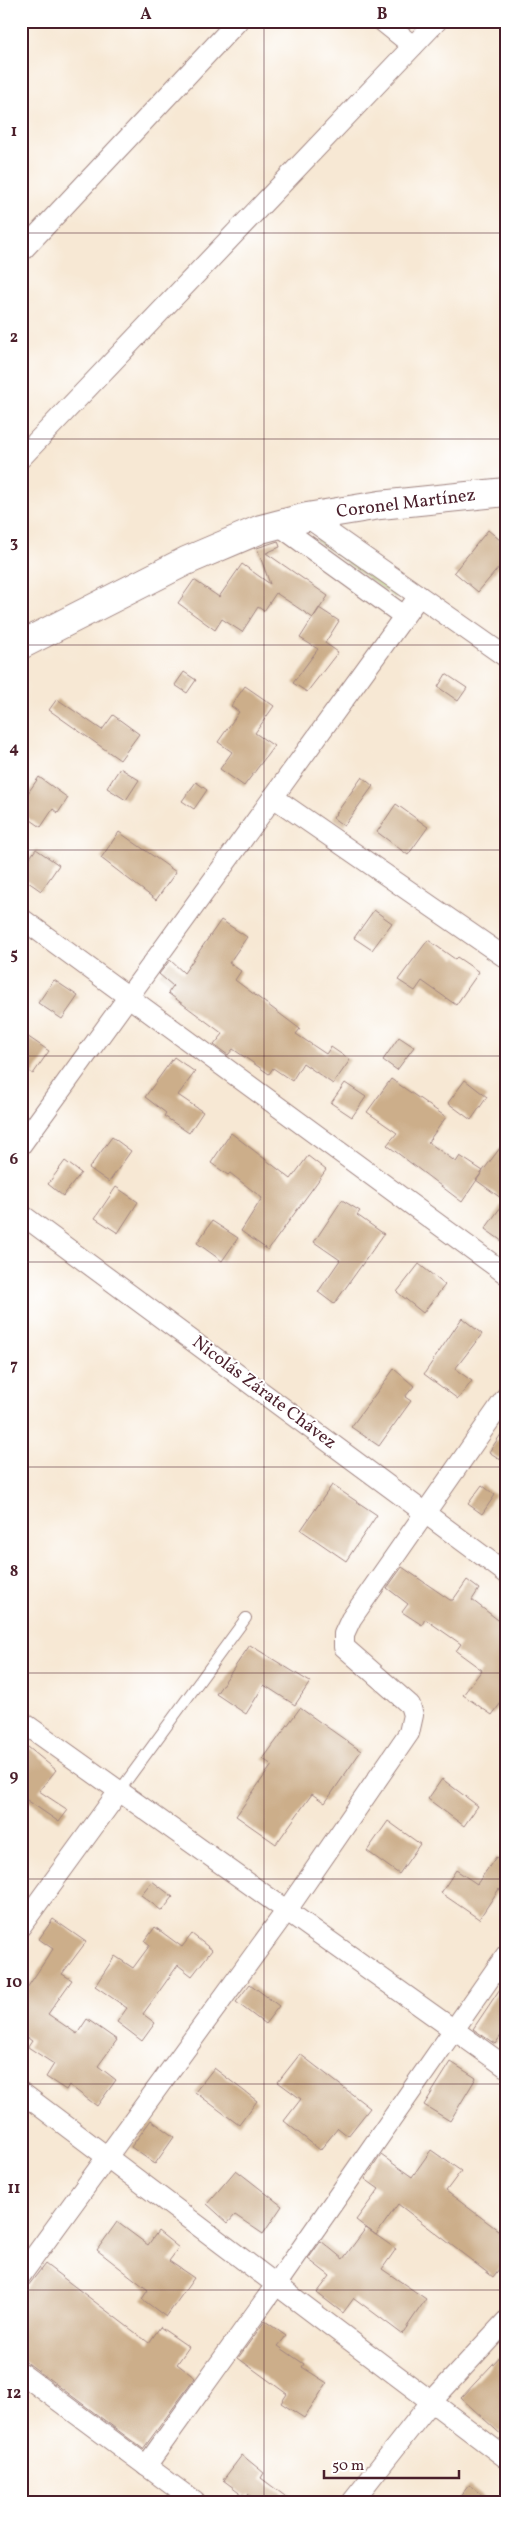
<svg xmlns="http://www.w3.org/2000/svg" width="527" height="2523" font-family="Vollkorn,serif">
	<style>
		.green { fill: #bcd67c; stroke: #837a54 }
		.building { fill: #ccae8a }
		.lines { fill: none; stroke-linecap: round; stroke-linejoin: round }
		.lane-casing { stroke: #a08480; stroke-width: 12 }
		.street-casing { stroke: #a08480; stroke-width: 22 }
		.secondary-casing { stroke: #a08480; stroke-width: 30 }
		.lane { stroke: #fff; stroke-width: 10 }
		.street { stroke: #fff; stroke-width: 20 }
		.secondary { stroke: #fff; stroke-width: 28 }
		.grid { fill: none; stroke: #4a1f2b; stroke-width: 1; stroke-opacity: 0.55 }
		.labels { text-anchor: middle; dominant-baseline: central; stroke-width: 4; stroke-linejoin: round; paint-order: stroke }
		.street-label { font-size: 18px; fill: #4a1f2b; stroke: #fff }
		.neatline { fill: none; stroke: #4a1f2b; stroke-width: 2 }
		.grid-label { font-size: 16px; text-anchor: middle; font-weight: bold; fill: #4a1f2b }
	</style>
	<rect width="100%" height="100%" fill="#fff"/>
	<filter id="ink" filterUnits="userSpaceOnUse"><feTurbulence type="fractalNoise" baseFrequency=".02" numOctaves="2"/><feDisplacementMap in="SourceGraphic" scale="10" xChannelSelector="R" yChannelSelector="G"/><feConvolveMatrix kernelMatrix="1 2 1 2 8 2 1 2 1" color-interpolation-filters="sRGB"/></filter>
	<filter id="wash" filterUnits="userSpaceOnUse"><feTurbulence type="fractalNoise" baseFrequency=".0096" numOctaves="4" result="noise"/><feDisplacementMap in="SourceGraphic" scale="20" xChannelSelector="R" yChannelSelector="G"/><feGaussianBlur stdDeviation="1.12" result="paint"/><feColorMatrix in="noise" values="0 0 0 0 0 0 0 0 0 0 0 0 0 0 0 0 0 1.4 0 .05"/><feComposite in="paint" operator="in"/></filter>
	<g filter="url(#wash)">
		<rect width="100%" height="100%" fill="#f7e8d4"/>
		<path class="green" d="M318,537H321L399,593L396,598L316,540Z"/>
		<g id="blocks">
			<g class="building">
				<path d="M488,530L506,545V559L478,592L454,572Z"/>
				<path d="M278,541L280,547L266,553L328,596L313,618L276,593L264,611L258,607L242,632L222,619L215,630L178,603L194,580L219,597L242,564L270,584L257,548Z"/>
				<path d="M319,608L339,621L325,643L338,652L307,692L293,683L318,649L300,638Z"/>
				<path d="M184,672L196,680L187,693L175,685Z"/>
				<path d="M446,674L467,688L458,701L438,687Z"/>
				<path d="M245,686L274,706L255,733L274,746L244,786L220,769L232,752L218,742L239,712L231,706Z"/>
				<path d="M57,699L102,730L113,715L139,734L120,760L49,710Z"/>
				<path d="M120,768L139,780L126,800L107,788Z"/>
				<path d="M39,777L68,798L58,813L53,809L41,827L21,813V803Z"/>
				<path d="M362,777L373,786L344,826L333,818Z"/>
				<path d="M196,782L207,790L194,809L182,801Z"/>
				<path d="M396,804L428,827L408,855L377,832Z"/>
				<path d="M119,832L176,872L156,900L101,858Z"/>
				<path d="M36,849L59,865L41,891L21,877V870Z"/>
				<path d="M374,910L392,923L372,950L354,938Z"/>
				<path d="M221,920L247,937L229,963L241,971L235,980L300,1029L296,1034L326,1054L331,1047L350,1060L333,1084L303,1063L292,1081L273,1068L269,1074L233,1049L228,1055L214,1045L223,1034L168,993L173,986L159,974L170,960L184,973Z"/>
				<path d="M428,940L455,959L457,957L479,972L456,1005L422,981L415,991L398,980Z"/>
				<path d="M54,980L78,996L62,1019L38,1003Z"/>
				<path d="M21,1032L49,1051L33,1074L21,1066Z"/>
				<path d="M399,1037L414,1047L397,1070L383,1060Z"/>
				<path d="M174,1057L195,1072L178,1095L203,1112L189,1133L164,1116L166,1113L145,1097Z"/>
				<path d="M391,1079L446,1117L428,1142L456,1162L460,1156L483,1171L462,1202L387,1145L397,1133L367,1112Z"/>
				<path d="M465,1080L487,1097L471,1120L448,1103Z"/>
				<path d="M345,1083L366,1097L352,1117L331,1103Z"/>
				<path d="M231,1133L291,1179L308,1156L326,1170L268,1250L241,1231L262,1198L230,1173L228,1175L211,1163Z"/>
				<path d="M112,1137L131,1151L109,1182L89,1168Z"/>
				<path d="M506,1140V1244L485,1229L505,1201L476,1180Z"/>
				<path d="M65,1161L81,1173L63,1196L48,1184Z"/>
				<path d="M116,1187L138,1202L118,1233L95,1218Z"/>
				<path d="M342,1200L360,1211L357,1215L384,1234L334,1304L318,1292L340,1260L314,1242Z"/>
				<path d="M212,1221L238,1238L222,1261L197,1243Z"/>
				<path d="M419,1264L445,1285L423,1313L397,1292Z"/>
				<path d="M462,1318L482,1334L455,1369L472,1381L458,1399L424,1374Z"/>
				<path d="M394,1369L414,1386L405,1397L411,1401L379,1446L351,1427Z"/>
				<path d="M506,1427V1463L489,1452Z"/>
				<path d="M332,1485L377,1515L346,1561L301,1530Z"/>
				<path d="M482,1485L495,1495L482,1514L468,1504Z"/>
				<path d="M402,1567L450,1600H453L467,1580L479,1589L472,1600L506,1626V1696L492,1715L463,1695L482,1670L456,1651L461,1644L425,1619L422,1625L402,1612L408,1604L387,1588Z"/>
				<path d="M250,1645L310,1682L295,1705L264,1685L246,1714L216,1694Z"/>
				<path d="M300,1708L361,1751L325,1803L312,1794L276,1844L236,1816L272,1765L263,1759Z"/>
				<path d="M28,1747L56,1770L39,1791L68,1810L59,1822L21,1796V1756Z"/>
				<path d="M442,1779L478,1806L464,1826L428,1799Z"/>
				<path d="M388,1821L420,1844L399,1874L367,1851Z"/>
				<path d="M496,1857L506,1865V1894L499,1889L479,1919L441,1893L456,1870L477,1884Z"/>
				<path d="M152,1881L173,1897L162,1911L141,1895Z"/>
				<path d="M53,1919L86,1942L62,1974L72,1980L48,2014L77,2034L87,2019L117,2040L98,2066L116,2080L97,2106L69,2085L66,2090L46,2077L54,2064L28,2047L32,2041L21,2033V1997L53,1949L39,1939Z"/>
				<path d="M155,1927L182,1947L192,1934L212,1950L192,1976L178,1965L143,2014L155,2023L142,2041L117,2022L127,2008L95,1986L115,1956L133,1968L150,1945L145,1941Z"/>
				<path d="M506,1980V2029L495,2044L473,2029Z"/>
				<path d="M250,1984L279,2006L265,2024L236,2002Z"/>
				<path d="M300,2054L370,2108L348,2136L338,2128L320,2150L284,2121L301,2099L278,2082Z"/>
				<path d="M451,2062L476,2078L450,2121L424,2105Z"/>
				<path d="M214,2068L257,2101L239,2125L195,2092Z"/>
				<path d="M151,2120L174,2137L155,2164L131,2147Z"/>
				<path d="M431,2150L461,2171L446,2191L506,2236V2260L493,2277L398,2204L376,2235L356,2220L379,2189L365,2179L381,2155L412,2177Z"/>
				<path d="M236,2170L282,2206L263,2234L235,2215L228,2223L207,2204Z"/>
				<path d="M117,2222L148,2245L158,2231L179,2248L169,2261L194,2278L166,2317L142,2299L148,2290L97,2250Z"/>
				<path d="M366,2228L396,2249L382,2269L426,2299L402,2334L354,2298L343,2313L317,2293L330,2276L308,2259L321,2241L343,2259Z"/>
				<path d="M45,2264L149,2343L160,2327L189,2347L177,2364L195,2378L143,2449L21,2358V2295Z"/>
				<path d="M265,2321L286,2336L278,2346L304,2364L302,2367L327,2383L304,2418L281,2403L287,2394L238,2358Z"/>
				<path d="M506,2350V2439L461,2398Z"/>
				<path d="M242,2455L264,2473L261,2478L293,2502H258L248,2494L246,2497L223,2480Z"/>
				<path d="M469,2485L491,2502H456Z"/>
			</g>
		</g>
	</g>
	<g filter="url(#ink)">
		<use href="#blocks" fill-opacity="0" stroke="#a08480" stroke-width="1"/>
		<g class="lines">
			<g class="lane-casing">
				<path id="lane" d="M120,1790L246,1618"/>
			</g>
			<g class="street-casing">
				<g id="street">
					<path d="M382,21L413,46"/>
					<path d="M21,252L238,21"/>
					<path d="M21,458L437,21"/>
					<path d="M307,517L506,657"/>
					<path d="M277,524L404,616"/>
					<path d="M273,797L506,958"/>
					<path d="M21,918L506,1274"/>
					<path d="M21,1145L419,596"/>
					<path d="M21,1214L506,1573"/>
					<path d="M21,1721L506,2067"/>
					<path d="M21,1926L120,1790"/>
					<path d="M21,2092L506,2458"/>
					<path d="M21,2275L287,1910L409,1733L413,1715L410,1705L344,1647V1634L351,1619L506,1397"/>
					<path d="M21,2373L195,2502"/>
					<path d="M146,2466L276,2285L506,1955"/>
					<path d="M352,2502L431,2402L506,2321"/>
				</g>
			</g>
			<g class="secondary-casing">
				<path id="secondary" d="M21,645L186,561L261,529L307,517L380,505L506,492"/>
			</g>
			<use href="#lane" class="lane"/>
			<use href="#street" class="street"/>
			<use href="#secondary" class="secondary"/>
		</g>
	</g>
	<path class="grid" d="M264,21V2502M21,233H506M21,439H506M21,645H506M21,850H506M21,1056H506M21,1262H506M21,1467H506M21,1673H506M21,1879H506M21,2084H506M21,2290H506"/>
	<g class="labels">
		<g class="street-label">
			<text transform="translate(406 504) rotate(-7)">Coronel Martínez</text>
			<text transform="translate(264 1393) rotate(37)">Nicolás Zárate Chávez</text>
		</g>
	</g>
	<rect width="527" height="2523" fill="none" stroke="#fff" stroke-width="55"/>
	<path d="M324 2470v8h135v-8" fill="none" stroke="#4a1f2b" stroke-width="2.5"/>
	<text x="332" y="2470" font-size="15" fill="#4a1f2b" stroke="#ffffff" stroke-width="4" paint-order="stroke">50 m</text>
	<rect x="28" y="28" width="472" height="2468" class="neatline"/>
	<g class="grid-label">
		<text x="146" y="19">A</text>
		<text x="382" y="19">B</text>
		<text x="14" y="136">1</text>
		<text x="14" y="342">2</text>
		<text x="14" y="547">3</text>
		<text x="14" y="753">4</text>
		<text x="14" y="959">5</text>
		<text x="14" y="1164">6</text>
		<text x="14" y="1370">7</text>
		<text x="14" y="1576">8</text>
		<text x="14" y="1781">9</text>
		<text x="14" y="1987">10</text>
		<text x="14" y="2193">11</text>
		<text x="14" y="2398">12</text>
	</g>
</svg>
